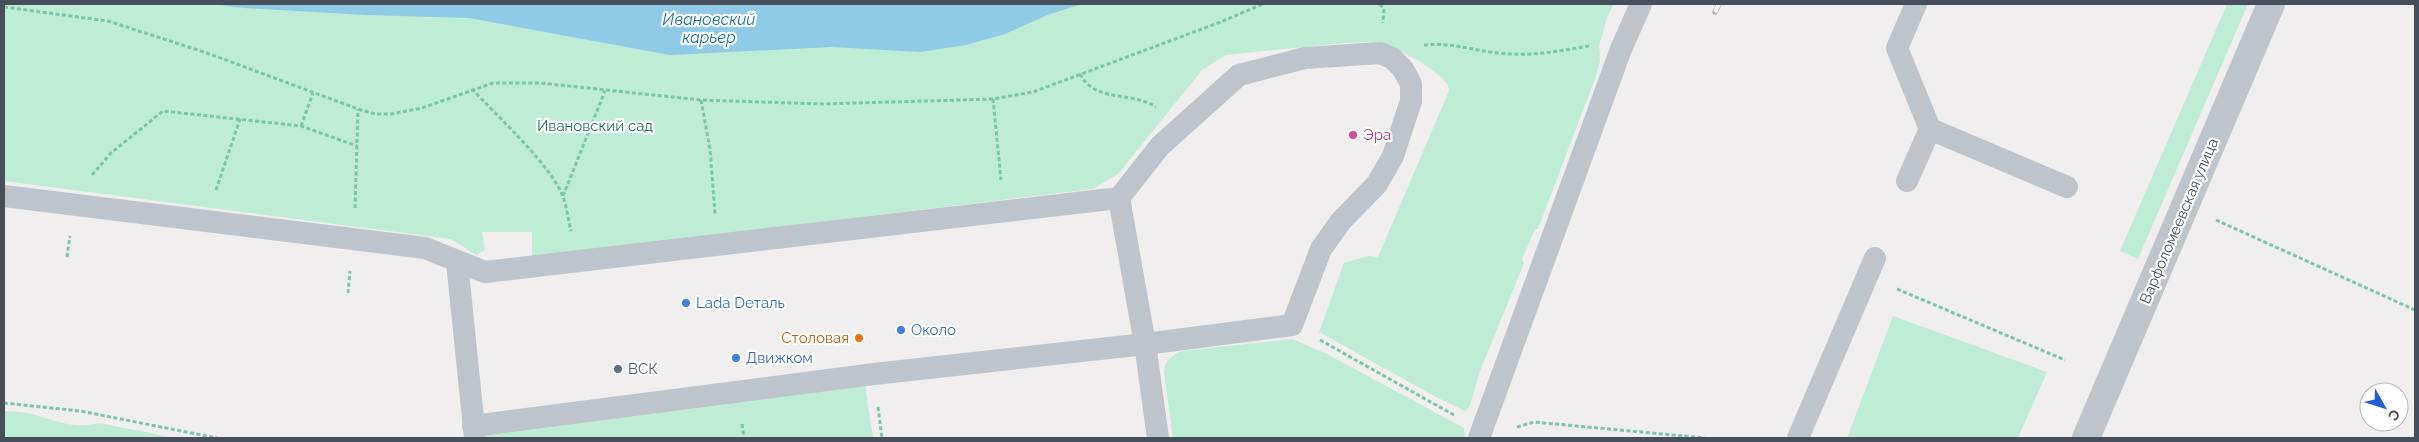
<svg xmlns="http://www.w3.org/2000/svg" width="2419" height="442" font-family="Raleway,sans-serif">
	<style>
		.green { fill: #bfecd5 }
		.water { fill: #8fcae6 }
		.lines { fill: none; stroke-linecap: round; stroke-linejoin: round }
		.path { stroke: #79c7aa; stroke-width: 3; stroke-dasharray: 4 2.5; stroke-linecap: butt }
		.lane { stroke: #bdc4cc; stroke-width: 22 }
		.street { stroke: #bdc4cc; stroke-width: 28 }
		.rail-casing { stroke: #b1b3b8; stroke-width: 5.5 }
		.rail { stroke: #fff; stroke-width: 4; stroke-dasharray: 11; stroke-linecap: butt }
		.hotel-dot { fill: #d1479c; stroke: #fff; stroke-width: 2 }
		.shop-dot { fill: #3f7fe0; stroke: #fff; stroke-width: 2 }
		.food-dot { fill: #e8710a; stroke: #fff; stroke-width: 2 }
		.service-dot { fill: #5c6f8a; stroke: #fff; stroke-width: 2 }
		.labels { text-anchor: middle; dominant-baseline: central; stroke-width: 4.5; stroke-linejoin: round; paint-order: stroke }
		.park-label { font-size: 15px; fill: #1d7754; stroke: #fff }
		.hotel-label { font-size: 15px; fill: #b23c85; stroke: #fff; text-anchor: start }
		.street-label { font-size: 15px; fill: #474f5a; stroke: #fff }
		.shop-label { font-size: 15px; fill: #366cbe; stroke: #fff; text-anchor: start }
		.food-label { font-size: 15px; fill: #c56008; stroke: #fff; text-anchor: end }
		.service-label { font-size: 15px; fill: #4e5e75; stroke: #fff; text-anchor: start }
		.water-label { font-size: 16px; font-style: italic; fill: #15729f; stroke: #fff }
	</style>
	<rect width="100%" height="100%" fill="#f0eeee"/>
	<g class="green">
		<path d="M4,4H1614L1608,15L1599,45L1600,61L1597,73L1538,229H1535L1522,259L1524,263L1480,371L1470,406L1465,411L1436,397L1319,332L1344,263L1368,256L1378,257L1449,91L1448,85L1440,76L1418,60L1381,42L1344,43L1226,55L1202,70L1118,174L1093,189L532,257V232H482L485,250L476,255L451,239L4,181Z"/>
		<path d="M2227,4H2248L2138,259L2120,251Z"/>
		<path d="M1893,316L2047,372L2018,438H1847Z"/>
		<path d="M1292,339L1327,354L1464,428L1465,438H1173L1164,372C1165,360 1171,356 1182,351Z"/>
		<path d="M865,385L873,438H484L483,434Z"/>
		<path d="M4,411C13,412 22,411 31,414C56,420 72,430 99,423L176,438H4Z"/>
	</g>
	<path class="water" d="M213,4H1082L1050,14L1005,34L966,45L920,52L832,47L670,55L469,18L366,15L244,8Z"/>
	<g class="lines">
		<g class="path">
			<path d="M1380,4L1384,9L1383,23"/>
			<path d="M4,7L108,21L207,53L358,109L375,114H391L422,108L493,83H540L701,100L822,104L993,99L1033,92L1218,23L1263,4"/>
			<path d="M1424,45C1453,42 1473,51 1500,53C1531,57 1558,51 1589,46"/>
			<path d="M1080,74C1095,103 1132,91 1156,107"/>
			<path d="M472,89C496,115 552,166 563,197C567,207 568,220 571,231"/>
			<path d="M993,99L1001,180"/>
			<path d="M701,100L710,149L715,214"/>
			<path d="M301,126L313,93"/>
			<path d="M92,175L111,153L163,111L301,126L357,146"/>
			<path d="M216,190L240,119"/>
			<path d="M563,196L605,91"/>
			<path d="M355,208L358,109"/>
			<path d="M2216,220L2415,310"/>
			<path d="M67,257L70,236"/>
			<path d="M1897,289L2065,360"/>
			<path d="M348,293L350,271"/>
			<path d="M1320,340L1454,415"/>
			<path d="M4,403L80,411L217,438"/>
			<path d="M878,407L882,438"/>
			<path d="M742,424L744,438"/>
			<path d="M1517,427L1534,422L1705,438"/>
		</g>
		<g class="lane">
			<path d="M1930,129L2067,187"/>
			<path d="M1907,181L1930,129L1897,48L1916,4"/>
			<path d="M4,196L425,248L485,272L1119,198L1160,146L1239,75L1305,58L1380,53L1392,58L1403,69L1411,84V101L1393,156L1377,184L1341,221L1321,249L1292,325L1145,344L874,374L473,426"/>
			<path d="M1119,198L1145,344L1158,438"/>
			<path d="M457,262L475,438"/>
			<path d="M1479,438L1621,49L1641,4"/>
			<path d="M1798,438L1875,258"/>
		</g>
		<path class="street" d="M2086,438L2271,4"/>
		<g class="rail-casing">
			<path id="rail" d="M1715,12L1719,4"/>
		</g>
		<use href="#rail" class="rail"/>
	</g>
	<circle class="hotel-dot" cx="1353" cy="135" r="5"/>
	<g class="shop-dot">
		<circle cx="686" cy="303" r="5"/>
		<circle cx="901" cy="330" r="5"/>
		<circle cx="736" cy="358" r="5"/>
	</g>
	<circle class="food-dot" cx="859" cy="338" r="5"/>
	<circle class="service-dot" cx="618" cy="369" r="5"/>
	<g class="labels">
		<g class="park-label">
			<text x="595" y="126">Ивановский сад</text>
		</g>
		<g class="hotel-label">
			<text x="1363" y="135">Эра</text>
		</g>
		<g class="street-label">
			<text transform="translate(2179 221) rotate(-67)">Варфоломеевская улица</text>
		</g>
		<g class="shop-label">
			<text x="696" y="303">Lada Dеталь</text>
			<text x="911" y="330">Около</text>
			<text x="746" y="358">Движком</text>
		</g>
		<g class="food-label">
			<text x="849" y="338">Столовая</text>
		</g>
		<g class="service-label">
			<text x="628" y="369">ВСК</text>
		</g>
		<g class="water-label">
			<text x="709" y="19">Ивановский<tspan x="709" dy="18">карьер</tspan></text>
		</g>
	</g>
	<rect width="2419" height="442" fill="none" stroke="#474f5a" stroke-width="10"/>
	<g transform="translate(2384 407) rotate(129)"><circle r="24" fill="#ffffff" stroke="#b5b9bd"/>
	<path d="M0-4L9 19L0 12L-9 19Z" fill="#255dd4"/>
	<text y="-8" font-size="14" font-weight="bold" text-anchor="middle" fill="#474f5a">С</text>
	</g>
</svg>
